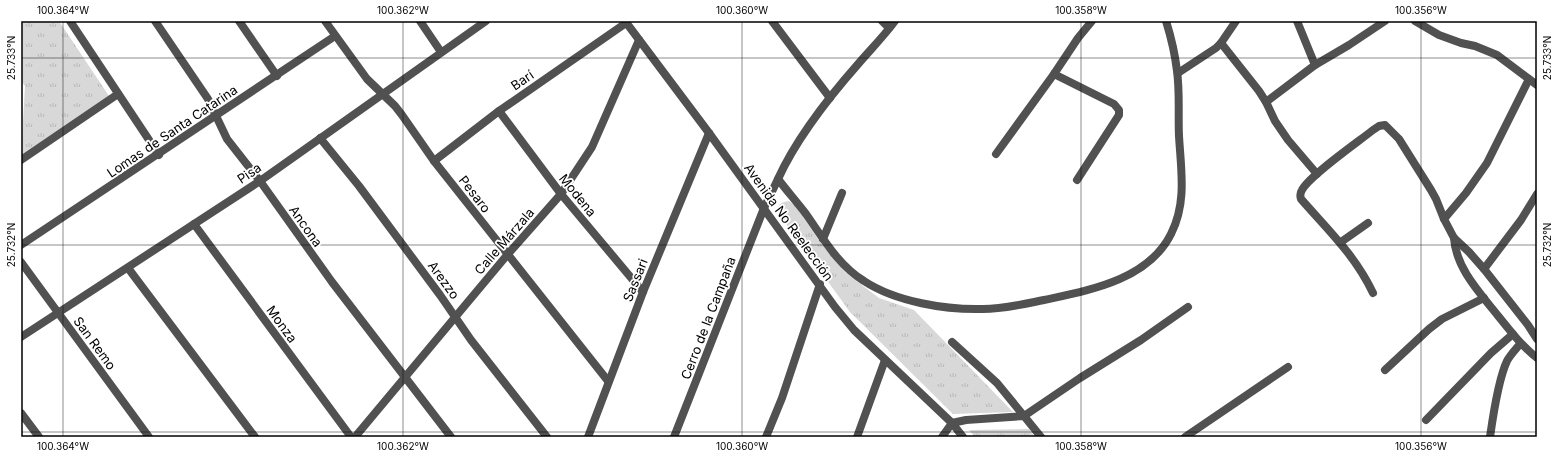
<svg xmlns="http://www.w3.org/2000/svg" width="1558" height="458" font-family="Inter,sans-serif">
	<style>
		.park { fill: url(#park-tufts) }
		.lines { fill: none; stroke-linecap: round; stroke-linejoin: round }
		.minor { stroke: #515151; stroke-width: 8 }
		.tertiary { stroke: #515151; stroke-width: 8 }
		.ticks { fill: none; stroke: #000; stroke-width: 1; stroke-opacity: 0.45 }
		.labels { text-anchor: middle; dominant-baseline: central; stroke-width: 3.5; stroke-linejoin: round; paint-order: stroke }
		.street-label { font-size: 13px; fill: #000; stroke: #fff }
		.neatline { fill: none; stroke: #000; stroke-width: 1.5 }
		.ticks-label { font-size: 10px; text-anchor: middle; fill: #000 }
	</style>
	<defs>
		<pattern id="park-tufts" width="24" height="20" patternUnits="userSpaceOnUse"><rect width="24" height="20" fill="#d8d8d8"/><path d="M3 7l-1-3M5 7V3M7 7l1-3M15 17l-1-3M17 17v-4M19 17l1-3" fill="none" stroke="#b8b8b8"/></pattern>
	</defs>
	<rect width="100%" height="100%" fill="#fff"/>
	<g class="park">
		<path d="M21,21H59L109,96L21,157L25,86L21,81Z"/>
		<path d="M789,201L795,205L820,242L846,273L879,298L914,310L1013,412L953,414L850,312L776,210C779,204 781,202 789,201Z"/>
		<path d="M1029,429L1035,437H975L969,430Z"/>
	</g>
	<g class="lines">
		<g class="minor">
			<path d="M70,21L159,155"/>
			<path d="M155,21L208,99L227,139L260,181L332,282L451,437"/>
			<path d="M239,21L277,76"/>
			<path d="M325,21L367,79L395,106L402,115L434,161L608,381"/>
			<path d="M420,21L441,52"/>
			<path d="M772,21L830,98"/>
			<path d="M882,21L889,28"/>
			<path d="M1297,21L1315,65"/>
			<path d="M1415,21L1439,35L1461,43L1475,46L1497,55L1537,85"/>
			<path d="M1221,43L1259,91L1266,102L1275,121L1288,140L1317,174"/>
			<path d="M1178,73L1216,48L1221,43L1236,21"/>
			<path d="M1054,74L1114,104L1119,110V115L1077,180"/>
			<path d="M1266,102L1315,65L1349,45L1385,21"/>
			<path d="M499,111L561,194L643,292"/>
			<path d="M320,138L359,186L440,295L471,340L547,437"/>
			<path d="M996,154L1054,74L1078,38L1092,21"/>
			<path d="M21,160L118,94"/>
			<path d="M434,161L499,111L626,23"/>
			<path d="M778,179C797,137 829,97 859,63C871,49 884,36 895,21"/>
			<path d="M1444,219L1466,193L1487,163L1529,79"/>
			<path d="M194,224L351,437"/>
			<path d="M1454,238C1456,269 1481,294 1499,317C1511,332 1522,346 1537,358"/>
			<path d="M823,239L842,193"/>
			<path d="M1341,242L1368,223"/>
			<path d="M21,245L335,36"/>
			<path d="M21,262L149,437"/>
			<path d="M128,268L255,437"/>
			<path d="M1484,269L1521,220L1537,194"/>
			<path d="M1373,293C1355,255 1328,230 1301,199C1300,196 1300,193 1302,190C1309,176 1358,142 1373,130L1379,126L1385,125L1399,139L1431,190L1436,199L1444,219L1454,238L1469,252L1484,269L1528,325L1537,339"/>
			<path d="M21,337L260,181L486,21"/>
			<path d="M952,342L997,383L1024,416L1080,378L1141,340L1188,307"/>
			<path d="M1385,370L1429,329L1442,319L1484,298"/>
			<path d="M21,413L39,437"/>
			<path d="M1426,420L1491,353L1513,334"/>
			<path d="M355,437L508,254L561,194L592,147L639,40"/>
			<path d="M588,437L643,292L709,133"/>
			<path d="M674,437L764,208L778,179C787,191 797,202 806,214C823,238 838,265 864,281C896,302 946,310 983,309C1004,309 1024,304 1044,300C1090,290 1148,280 1171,234C1187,203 1181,170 1179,136C1178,115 1180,92 1177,71C1175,54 1171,37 1166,21"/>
			<path d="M766,437L782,398L820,284"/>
			<path d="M857,437L885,360"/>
			<path d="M942,437L952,423"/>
			<path d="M1185,437L1288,367"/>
			<path d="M1490,437C1493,416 1498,380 1507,361C1510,355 1516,349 1520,344"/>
		</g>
		<g class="tertiary">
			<path d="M625,21L709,133L835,307L854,330L952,423L963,437"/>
			<path d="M952,423L966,420L1024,416L1041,437"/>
		</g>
	</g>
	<path class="ticks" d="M63,21V437M403,21V437M742,21V437M1081,21V437M1421,21V437M21,58H1537M21,245H1537M21,432H1537"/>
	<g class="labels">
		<g class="street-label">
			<text transform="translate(522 80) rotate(-35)">Barí</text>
			<text transform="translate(172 131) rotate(-34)">Lomas de Santa Catarina</text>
			<text transform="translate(249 173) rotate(-34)">Pisa</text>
			<text transform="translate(475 194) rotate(52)">Pesaro</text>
			<text transform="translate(578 195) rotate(51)">Modena</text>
			<text transform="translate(789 222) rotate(54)">Avenida No Reelección</text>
			<text transform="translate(306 226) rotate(55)">Ancona</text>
			<text transform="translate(504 241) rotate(-49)">Calle Márzala</text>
			<text transform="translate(444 280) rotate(54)">Arezzo</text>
			<text transform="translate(635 280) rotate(-68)">Sassari</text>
			<text transform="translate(708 318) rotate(-69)">Cerro de la Campaña</text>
			<text transform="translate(282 324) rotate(54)">Monza</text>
			<text transform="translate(95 343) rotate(54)">San Remo</text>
		</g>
	</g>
	<rect width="1558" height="458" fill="none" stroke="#ffffff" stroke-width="44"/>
	<rect x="22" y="22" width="1514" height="414" class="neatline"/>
	<g class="ticks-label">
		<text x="63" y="14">100.364°W</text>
		<text x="403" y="14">100.362°W</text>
		<text x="742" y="14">100.360°W</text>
		<text x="1081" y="14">100.358°W</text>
		<text x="1421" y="14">100.356°W</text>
		<text transform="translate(11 58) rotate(-90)" y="4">25.733°N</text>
		<text transform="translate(1547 58) rotate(-90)" y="4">25.733°N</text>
		<text transform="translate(11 245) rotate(-90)" y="4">25.732°N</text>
		<text transform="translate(1547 245) rotate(-90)" y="4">25.732°N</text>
		<text x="63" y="450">100.364°W</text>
		<text x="403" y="450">100.362°W</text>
		<text x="742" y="450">100.360°W</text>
		<text x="1081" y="450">100.358°W</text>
		<text x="1421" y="450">100.356°W</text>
	</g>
</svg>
